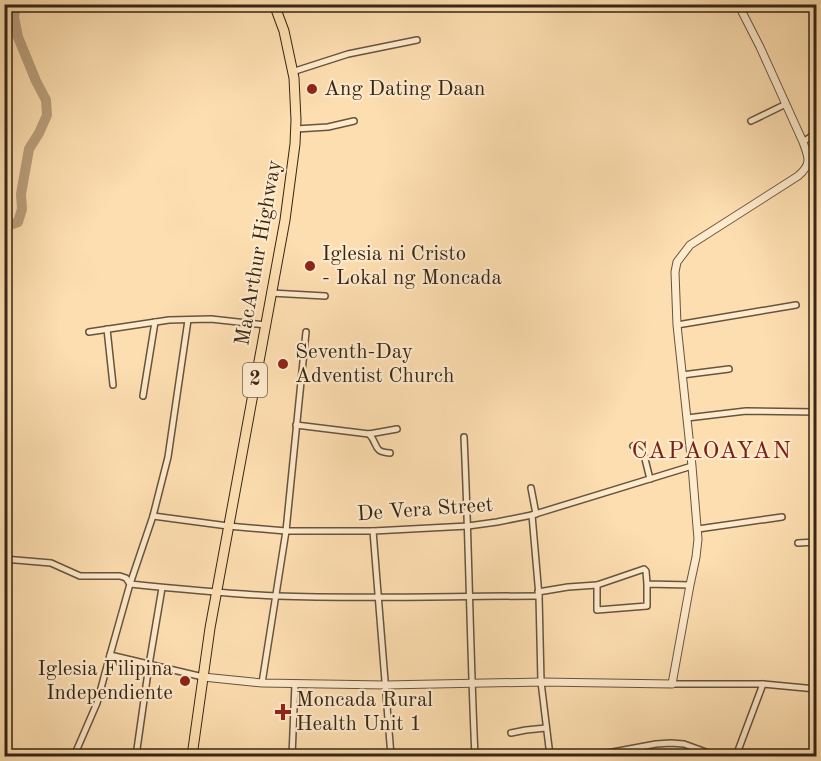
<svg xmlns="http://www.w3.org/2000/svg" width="821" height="761" font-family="'Old Standard TT',serif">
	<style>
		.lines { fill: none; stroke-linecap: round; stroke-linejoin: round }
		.river { stroke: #b99f7c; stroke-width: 10 }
		.minor-casing { stroke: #68543c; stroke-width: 8 }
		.tertiary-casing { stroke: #68543c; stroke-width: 9 }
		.trunk-casing { stroke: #362616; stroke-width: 11 }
		.minor { stroke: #feeacc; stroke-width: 5 }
		.tertiary { stroke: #feeacc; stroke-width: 7 }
		.trunk { stroke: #fddeb0; stroke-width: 9 }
		.poi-dot { fill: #8f2418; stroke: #feeacc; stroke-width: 2 }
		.labels { text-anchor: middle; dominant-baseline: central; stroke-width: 4.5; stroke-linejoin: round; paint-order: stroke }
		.shield { fill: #feeacc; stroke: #72614d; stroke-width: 1.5 }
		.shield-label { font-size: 20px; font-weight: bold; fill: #362616 }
		.poi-label { font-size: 21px; fill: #362616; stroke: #feeacc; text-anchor: start }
		.street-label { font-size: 21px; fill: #362616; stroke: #feeacc }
		.quarter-label { font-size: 24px; letter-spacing: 1.5px; fill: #7a1f14; stroke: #feeacc }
	</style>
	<rect width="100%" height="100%" fill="#fddeb0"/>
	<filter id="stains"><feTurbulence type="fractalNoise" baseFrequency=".00333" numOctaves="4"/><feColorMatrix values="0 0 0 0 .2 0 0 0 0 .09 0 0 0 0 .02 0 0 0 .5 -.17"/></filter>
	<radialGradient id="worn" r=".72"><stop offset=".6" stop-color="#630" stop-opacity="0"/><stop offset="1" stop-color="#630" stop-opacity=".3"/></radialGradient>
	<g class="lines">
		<path class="river" d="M4,227L18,222L22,209L21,194L29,149L39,133L47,115L46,100L36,81L18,37L14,17L16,4"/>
		<g class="minor-casing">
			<g id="minor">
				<path d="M292,72L348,54L417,40"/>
				<path d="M751,121L786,104"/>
				<path d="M296,129L328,127L354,121"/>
				<path d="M803,142L816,133"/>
				<path d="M271,293L325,296"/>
				<path d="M188,320L168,457L153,516L130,584L110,655L203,677"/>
				<path d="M677,325L796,305"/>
				<path d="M107,329L113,385"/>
				<path d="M89,332L169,320L211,319L266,325"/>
				<path d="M682,375L729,369"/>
				<path d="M143,396L155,322"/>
				<path d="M687,418L746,411L816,412"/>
				<path d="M296,425L369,434L397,429"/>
				<path d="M369,434C379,444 372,452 390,453"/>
				<path d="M464,437C469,544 470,650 475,756"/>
				<path d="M633,446L644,455L650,479"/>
				<path d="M531,488L536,514"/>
				<path d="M532,515L539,596L541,682L550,756"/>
				<path d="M153,516L228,526L286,531H373L468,526L497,522L532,515L692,466"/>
				<path d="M698,529L782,517"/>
				<path d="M373,531L391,756"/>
				<path d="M798,543L816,542"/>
				<path d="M4,559L51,563L80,576H120L126,578L130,584C179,589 228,594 277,596C364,599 451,596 539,596"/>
				<path d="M647,584L646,571L644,569L597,585V610L647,606V584L690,585"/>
				<path d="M538,592L568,587L597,585"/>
				<path d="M262,683L286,531L306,332"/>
				<path d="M672,684H763L816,689"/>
				<path d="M511,733L526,730L546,728"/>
				<path d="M74,756L97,703L110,655"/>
				<path d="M136,756L149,665L162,588"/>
				<path d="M292,756L295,684"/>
				<path d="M591,756L656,744L671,743L684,744L717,756"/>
				<path d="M736,756L763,684"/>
			</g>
		</g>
		<g class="tertiary-casing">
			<path id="tertiary" d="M203,677L262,683L385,685L541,682L672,684L690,585L696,557L698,539L692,466L677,325L675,272L677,262L690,245L798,176C812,164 809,158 803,142L760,47L738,4"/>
		</g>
		<g class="trunk-casing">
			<path id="trunk" d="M192,756L210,628L285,220L295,144L296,120L294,78L284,31L274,4"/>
		</g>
		<use href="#minor" class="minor"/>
		<use href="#tertiary" class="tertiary"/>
		<use href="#trunk" class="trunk"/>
	</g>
	<g class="poi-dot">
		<circle cx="312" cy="89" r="6"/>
		<circle cx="310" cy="266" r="6"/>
		<circle cx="283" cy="364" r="6"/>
		<circle cx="185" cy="681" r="6"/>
		<path d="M280 703h6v6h6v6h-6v6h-6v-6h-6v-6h6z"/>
	</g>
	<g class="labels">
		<rect class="shield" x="243" y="363" width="24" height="34" rx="4.5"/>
		<g class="shield-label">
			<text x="255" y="380">2</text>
		</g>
		<g class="poi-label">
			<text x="324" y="89">Ang Dating Daan</text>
			<text x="322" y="254">Iglesia ni Cristo<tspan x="322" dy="24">- Lokal ng Moncada</tspan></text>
			<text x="295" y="352">Seventh-Day<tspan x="295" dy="24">Adventist Church</tspan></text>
			<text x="173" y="669" text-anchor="end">Iglesia Filipina<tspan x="173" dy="24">Independiente</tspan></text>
			<text x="296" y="700">Moncada Rural<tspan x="296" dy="24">Health Unit 1</tspan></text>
		</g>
		<g class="street-label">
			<text transform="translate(259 253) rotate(-80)">MacArthur Highway</text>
			<text transform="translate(425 510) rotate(-4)">De Vera Street</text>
		</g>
		<g class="quarter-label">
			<text x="712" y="452">CAPAOAYAN</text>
		</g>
	</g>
	<rect width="821" height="761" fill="none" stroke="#fddeb0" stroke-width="24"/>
	<rect x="6" y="6" width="809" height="749" fill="none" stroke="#362616" stroke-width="3"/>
	<rect x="12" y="12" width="797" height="737" fill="none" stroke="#362616" stroke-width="1.5"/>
	<rect width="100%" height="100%" filter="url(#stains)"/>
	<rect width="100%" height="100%" fill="url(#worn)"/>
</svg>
